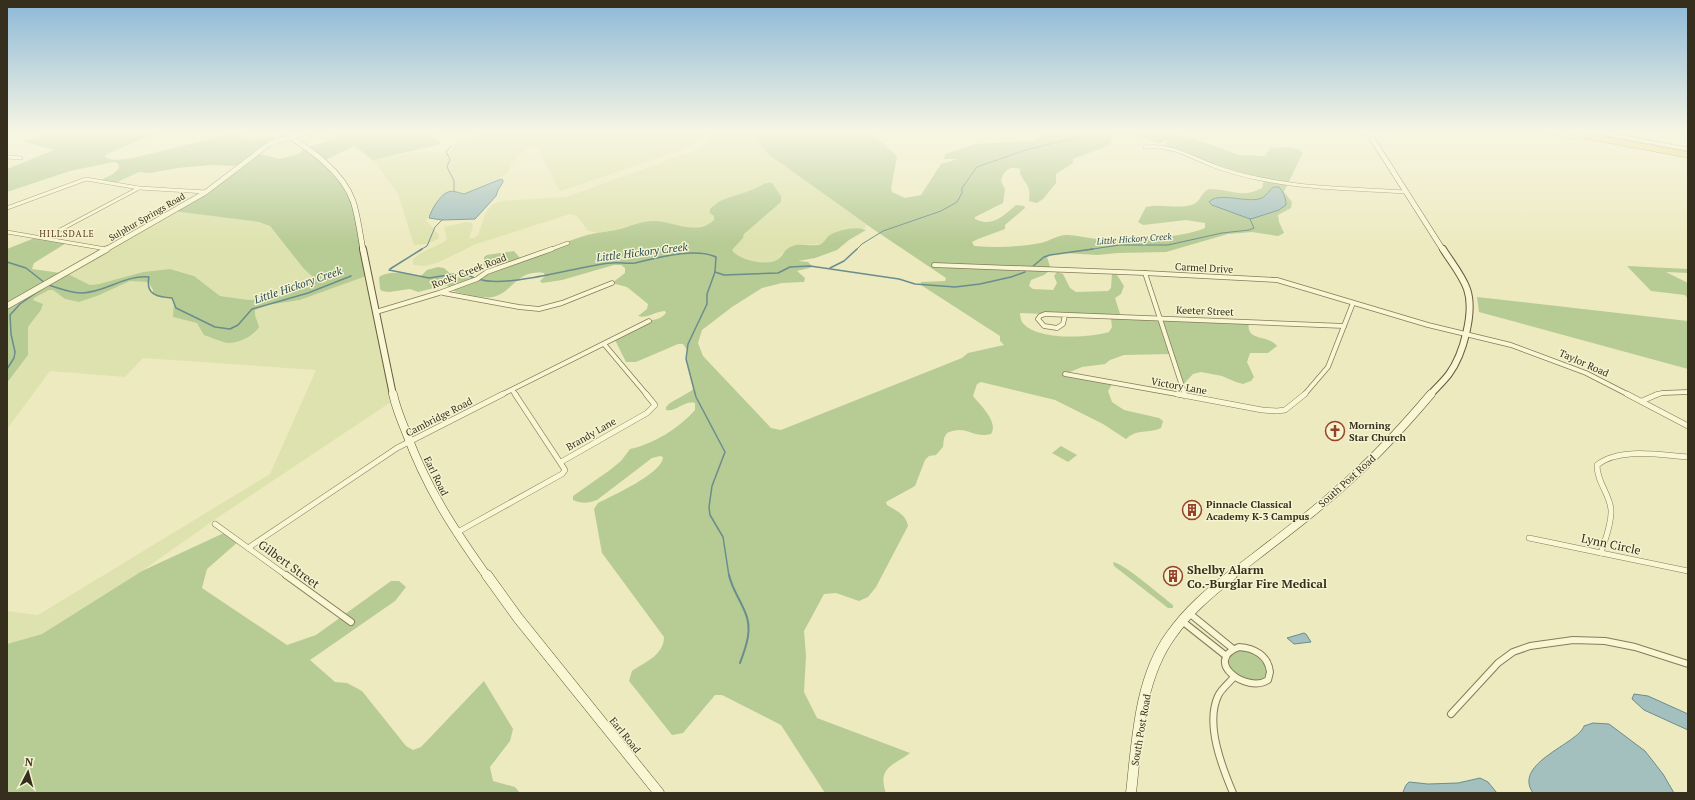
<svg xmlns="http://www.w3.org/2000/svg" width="1695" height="800" font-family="'PT Serif',serif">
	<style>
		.farmland { fill: #dee2ae }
		.green { fill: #b7cb95; fill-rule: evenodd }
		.water { fill: #a3bfbe; stroke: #6b8d8c }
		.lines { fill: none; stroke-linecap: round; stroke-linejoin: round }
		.stream-far2 { stroke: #6b8d8c; stroke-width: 1 }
		.stream-far1 { stroke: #6b8d8c; stroke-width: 1.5 }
		.stream { stroke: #6b8d8c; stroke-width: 2 }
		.minor-far3-casing { stroke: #867c59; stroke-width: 4 }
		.minor-far2-casing { stroke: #867c59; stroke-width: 5.5 }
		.minor-far1-casing { stroke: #867c59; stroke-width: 6 }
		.minor-casing { stroke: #867c59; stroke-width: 8 }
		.tertiary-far1-casing { stroke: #867c59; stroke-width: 5.5 }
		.tertiary-casing { stroke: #867c59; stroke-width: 7 }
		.secondary-far3-casing { stroke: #675c3c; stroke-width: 6 }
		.secondary-far2-casing { stroke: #675c3c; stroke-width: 8 }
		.secondary-far1-casing { stroke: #675c3c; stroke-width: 9 }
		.secondary-casing { stroke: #675c3c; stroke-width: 11 }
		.trunk-casing { stroke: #53482d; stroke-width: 6 }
		.minor-far3 { stroke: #f8f6d3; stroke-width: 3 }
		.minor-far2 { stroke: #f8f6d3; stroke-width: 4 }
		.minor-far1 { stroke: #f8f6d3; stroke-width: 5 }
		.minor { stroke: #f8f6d3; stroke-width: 6 }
		.tertiary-far1 { stroke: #f8f6d3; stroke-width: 4.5 }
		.tertiary { stroke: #f8f6d3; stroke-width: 5.5 }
		.secondary-far3 { stroke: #f8f6d3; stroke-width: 5 }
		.secondary-far2 { stroke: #f8f6d3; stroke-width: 6 }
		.secondary-far1 { stroke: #f8f6d3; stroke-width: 8 }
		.secondary { stroke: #f8f6d3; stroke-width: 10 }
		.trunk { stroke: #e6d574; stroke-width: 5.5 }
		.labels { text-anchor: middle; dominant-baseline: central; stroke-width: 3; stroke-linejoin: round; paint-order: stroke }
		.far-street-label { font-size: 9px; fill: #362f1d; stroke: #f5f3d0 }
		.far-neighbourhood-label { font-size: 9px; letter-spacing: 1px; fill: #613c1d; stroke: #f5f3d0 }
		.far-water-label { font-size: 9px; font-style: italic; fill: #2c4e55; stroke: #f5f3d0 }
		.street-label { font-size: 10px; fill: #362f1d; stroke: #f5f3d0 }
		.poi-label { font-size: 10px; font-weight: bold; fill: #362f1d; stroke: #f5f3d0; text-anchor: start }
		.water-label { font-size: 11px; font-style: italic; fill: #2c4e55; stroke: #f5f3d0 }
		.near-street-label { font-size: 12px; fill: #362f1d; stroke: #f5f3d0 }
		.near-poi-label { font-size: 12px; font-weight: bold; fill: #362f1d; stroke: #f5f3d0; text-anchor: start }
	</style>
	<rect width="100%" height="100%" fill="#edeac0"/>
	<g class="farmland">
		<path d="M487,132H711L702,140L690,147L561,191L559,190L537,146H533L516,156L508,172L497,180L464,194L442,195L426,220L439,235L438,239L427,244L414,245L398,194L373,160L415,152H434L445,155L452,150L454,144Z"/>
		<path d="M717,132H751L768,154L867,225L866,227L863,229L841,231L826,238L823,243L820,244L796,245L781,254L778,260L765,263L751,261L734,254L732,250L743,238L744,234L781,202L762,184L757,188L730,198L714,216V220L710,224L698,227L683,228L656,221L599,233L588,231L577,216L570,214L476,244L437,263L425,266L413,265V259L419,254L444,242L447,239L444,227L466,222L472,223L473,226L469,238H474L478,235L486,212L493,204L501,201L566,197L699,149L707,143Z"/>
		<path d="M176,211L259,222L270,226L304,269L314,278L309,283L297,290L264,299L249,300L220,296L194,276L170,269L143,272L99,284L90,285L68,274Z"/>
		<path d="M369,275L394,400L217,518L142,571L42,634L7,644V611L38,615L270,474L316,370L143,358L125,377L50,371L7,429V383L28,355V327L41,310L43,304L33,300L34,298L49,290H53L65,299L79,302L97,296L130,281L148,282L153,294L158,297L172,298L174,301V317L197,323L258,327L255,315V310L268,305L300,300Z"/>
	</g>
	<g class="green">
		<path d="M54,132H158L105,155V157C113,162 124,159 133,158L239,132H248L241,137C251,142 263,136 274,138L271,143L257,153L279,159L298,154L306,148L337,138L335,135L329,134L337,132H430V133L441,144L373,160L353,145L352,147L323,161L349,191L369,275L300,300L268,305L255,310V315L259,327C253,336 240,343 228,343C221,342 211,337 204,335L197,323L173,317L174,301L172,298L158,297L153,294V290L148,282L130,281L97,296L79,302L65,299L53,290H49L34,298L33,300L43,304L41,310L28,327V355L7,383V249L37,237L68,242L34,263L32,269L68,274L90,285L99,284L143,272L170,269L194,276L220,296L249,300L264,299L297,290L309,283L314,278L304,269L270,226L259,222L173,211L195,198L240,166L211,165L177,168L150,173L139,172L113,184L99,181L113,174L119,168L118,163L113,162L70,171L7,192V169L54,150L22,141Z"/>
		<path d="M751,132H870L897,156L891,188L892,192L905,198L921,195L941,164L958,159H944L945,154L975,144L1035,141L1049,132H1189L1176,136L1189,137L1239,155L1265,156L1270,148C1280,147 1295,146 1303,152L1284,192L1292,202L1291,208L1278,215L1279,222L1284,233L1278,236L1252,232L1228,234L1166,252L1118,253L1097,255L1064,253L1052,254L1047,257L1051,270L1044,275L1031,280L1029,286L1033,289L1053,290L1057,283L1054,276L1057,272L1063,274L1070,288L1076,292L1108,291L1111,288L1112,274L1117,275L1124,286L1121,294L1115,298L1121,317L1020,313C1020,316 1021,320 1022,322C1036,341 1089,338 1109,332L1112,327L1111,319L1116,318L1249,322C1245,342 1268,334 1277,346L1268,353H1250L1247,362L1254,377L1251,381L1243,384L1236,382L1222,376L1201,372L1193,374L1182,386L1171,354L1124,355L1110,360L1105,364L1082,367L1065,374L1113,383L1108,391L1112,402L1124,410L1159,418L1163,421L1161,428C1148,434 1138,428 1126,439L1103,424L1055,400L981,382L977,384L973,396C980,405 999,422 991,434C972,439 967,424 947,433L944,438L943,447L936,455L929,456L925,460L915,486L886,502L887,505C896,511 906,514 908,526L876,587L868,597L859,601L836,593L824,594L804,631L806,656L804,692L817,718L910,753C893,766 877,767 886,793H825L781,725L722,695H715L683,733L672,735L629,681L632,671C645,662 664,655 664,637L602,553L594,509L598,503C612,496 663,473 663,457L660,456L652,458L597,500C589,503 582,504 573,500V496L610,470L621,461L630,449C654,444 679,428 695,410V403C684,400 677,412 666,410V407L670,403L691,391L693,389L686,359L687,350L683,344H678L636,362H626L614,338C625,333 637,325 649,321C656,319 661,319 666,313L665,311C656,311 647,319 638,316L647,309L648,304L627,287L612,283L625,273V268L621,265H614L562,280L542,283L540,281L545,276L544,273C516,269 513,293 493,297C485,299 464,294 456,292C452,290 450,287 446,285L418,292L410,289L389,292L382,291L380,289L379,277C391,269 407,274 420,277L427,270L438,267L444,268L454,277L479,278L489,270L482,264L484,261V257L487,255L514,251L521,259C543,251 565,242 587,235C598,232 609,232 620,229C631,226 644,220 656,221C675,222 697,236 714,220V216L710,213V209C713,206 717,203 720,201C731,196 743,194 754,189C761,186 764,182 772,183L781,196V202L744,234L743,238L732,250C738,260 767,266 777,260C784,256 783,248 796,245C804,244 814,247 821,244C825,242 826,237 830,235C839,230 856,226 866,230L849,240L837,250L815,258L798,261L808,262L813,267L797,271L805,278L804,282L782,283L762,288L732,307L702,330L698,343L703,356L771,428L781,430L962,358L968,353L1004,345L1000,341V336L921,285V282L945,281L946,278L873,229L768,154ZM1115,133L1133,134L1158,143L1168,140L1165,146L1235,173L1264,180L1262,188C1242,199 1230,189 1209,189C1201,192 1201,201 1194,204C1179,210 1161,203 1146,207L1138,222L1143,225L1186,220L1205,223V228C1182,238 1123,242 1097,239C1087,238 1077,235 1067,235C1057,235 1050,241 1041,243C1018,247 997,248 974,246L972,242L978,239L1005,229V225L1025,208L1024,206L1016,205C1004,215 992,228 975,219V217L1003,203L1005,189L1001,181C1003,171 1010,165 1020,169C1019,178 1028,182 1029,190C1030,194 1029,198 1029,201L1037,203L1043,199L1056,183V174L1073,163V159L1110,145L1113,135Z"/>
		<path d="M1627,266L1688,269V273L1666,272L1688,283V299L1685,295L1651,291Z"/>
		<path d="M1477,297L1688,321V369L1479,312Z"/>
		<path d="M1061,446L1077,455L1068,462L1052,453Z"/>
		<path d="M226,532L239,541L207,569L202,588L287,645L316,635L391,581H399L406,587L395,601L310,660L335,682L347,683L362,691L406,746L413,750L421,747L484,681L513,729L510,741L490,767L493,781L515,787L520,793H7V644L42,634L142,571Z"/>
		<path d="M1113,562C1125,564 1161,596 1173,605V608H1168L1114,566Z"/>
		<path d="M1240,650C1254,651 1262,658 1267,670L1264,678C1250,687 1228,675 1228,658L1230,654Z"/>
	</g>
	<g class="water">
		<path d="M501,179L503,180V182L498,190L496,196L475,219L442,220L429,218C431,210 440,195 448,192C454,190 459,193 464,194Z"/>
		<path d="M1273,187H1279C1284,193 1286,198 1286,205L1279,210L1254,218L1250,219L1212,205L1209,202C1218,191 1248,204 1262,198C1267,195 1269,191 1273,187Z"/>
		<path d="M1304,633L1306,634L1311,642L1294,644L1287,638Z"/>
		<path d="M1634,694L1648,696L1688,714V730L1644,710L1632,699Z"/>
		<path d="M1593,723L1609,724L1645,751L1663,774L1674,793H1533C1512,763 1578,744 1584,726Z"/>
		<path d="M1480,778L1488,782L1497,793H1403V792L1406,785L1409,782L1428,784L1458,783Z"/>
	</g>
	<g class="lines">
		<g class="stream-far2">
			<path d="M451,146L446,152L450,159L447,167L454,181V191"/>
			<path d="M420,250L427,246L435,227L442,220"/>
			<path d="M856,250L862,244L883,231L941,211L957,202L962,193V188L977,167L1026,150L1078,137L1087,132"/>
			<path d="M1086,250L1120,245H1168L1222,233L1249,230L1254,228L1250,219"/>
		</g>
		<g class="stream-far1">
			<path d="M7,262L26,268L45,283"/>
			<path d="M1032,267L1044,257L1050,255L1093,249"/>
			<path d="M830,268L844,261L857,249"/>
			<path d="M390,269L422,249"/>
			<path d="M389,270L429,278L461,273L475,278"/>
			<path d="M715,272L724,275L778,273L790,267L810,266L899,279L915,284L955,287L980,284L1011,277L1025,272"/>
			<path d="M478,279C508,289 577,266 611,263C619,262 627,264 635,263C657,258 695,247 716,257L715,272L707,294V304L688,344L686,359L696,397L725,452L712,486L709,507L710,515L723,537L729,576"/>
			<path d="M48,285C59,288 70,293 82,293C106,292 124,275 149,277C145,295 158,297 172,298L176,308L215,327L230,329L238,325L252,309L308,293L351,276"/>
			<path d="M7,369L14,358L15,352L11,334L10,315L20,304L46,286"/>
		</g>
		<path class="stream" d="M729,575C732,589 740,599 745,612C753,629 746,647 740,663"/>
		<g class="minor-far3-casing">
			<g id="minor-far3">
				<path d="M1548,132L1580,138"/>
				<path d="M1594,132L1688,149"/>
				<path d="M1145,147C1171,144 1191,157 1214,166C1230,172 1245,176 1261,179C1309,189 1358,189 1407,192"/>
				<path d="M7,157L21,158"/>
				<path d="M7,208L86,179L139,188L206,192"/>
				<path d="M7,232L106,249"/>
				<path d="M45,238L139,188"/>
				<path d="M549,250L568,243"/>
			</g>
		</g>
		<g class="minor-far2-casing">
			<g id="minor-far2">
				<path d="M934,265L1145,273L1277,280L1428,325L1511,345L1586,373L1629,395"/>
				<path d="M1145,273L1185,395"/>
				<path d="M443,293L519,307L539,309L562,303L612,283"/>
				<path d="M376,312L439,293L477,279L487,272L552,249"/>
				<path d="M1065,315L1063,324L1057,328L1044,326L1038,319L1040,316L1045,314L1344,326"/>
				<path d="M604,344L647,395"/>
				<path d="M1065,374L1182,395"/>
				<path d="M512,390L516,395"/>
				<path d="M501,395L649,321"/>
				<path d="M1304,395L1328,367L1353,303"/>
				<path d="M1656,395L1662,393L1688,392"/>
			</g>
		</g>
		<g class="minor-far1-casing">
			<g id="minor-far1">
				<path d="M1177,394L1262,410L1277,411L1285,410L1305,394"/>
				<path d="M1184,394L1185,396"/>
				<path d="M1627,394L1688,426"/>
				<path d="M1642,401L1658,394"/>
				<path d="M561,462L647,413L655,405L646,394"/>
				<path d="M215,524L287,576"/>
				<path d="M456,533L562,474L565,470L515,394"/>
				<path d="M1529,538L1688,571"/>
				<path d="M248,548L397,448L503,394"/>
				<path d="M1601,553C1605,540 1612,523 1611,510C1610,494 1597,483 1597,465C1619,447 1661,455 1688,457"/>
			</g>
		</g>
		<g class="minor-casing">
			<g id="minor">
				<path d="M286,575L351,622"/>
				<path d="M1189,613L1232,648"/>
				<path d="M1182,621L1225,655"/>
				<path d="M1239,647C1254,648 1268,655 1270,672L1268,680C1247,694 1202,661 1239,647Z"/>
				<path d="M1451,714L1498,663L1513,652L1530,646L1573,640L1605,641L1635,647L1688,664"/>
				<path d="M1233,793C1222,767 1205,724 1218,696C1221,689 1229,683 1234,677"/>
			</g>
		</g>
		<g class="tertiary-far1-casing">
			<path id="tertiary-far1" d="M105,250L206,192L269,144L307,132"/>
		</g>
		<g class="tertiary-casing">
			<path id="tertiary" d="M7,306L107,249"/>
		</g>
		<g class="secondary-far3-casing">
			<g id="secondary-far3">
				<path d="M283,132C309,149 342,170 353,201C358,216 360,234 363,250"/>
				<path d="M1368,132L1443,250"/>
			</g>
		</g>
		<g class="secondary-far2-casing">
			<g id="secondary-far2">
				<path d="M363,249L393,395"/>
				<path d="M1430,395C1436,388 1443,382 1449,374C1463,355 1475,312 1467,289C1462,275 1451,262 1443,249"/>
			</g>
		</g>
		<g class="secondary-far1-casing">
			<g id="secondary-far1">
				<path d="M393,394C396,408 401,420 406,432C426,487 454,530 487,576"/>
				<path d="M1230,576C1274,542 1318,510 1358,472C1384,448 1408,421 1431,394"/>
			</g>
		</g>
		<g class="secondary-casing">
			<g id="secondary">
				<path d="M487,575L518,618L659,793"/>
				<path d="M1131,793C1137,741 1139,679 1171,635C1188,611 1209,593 1232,575"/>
			</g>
		</g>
		<g class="trunk-casing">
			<path id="trunk" d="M1564,132L1688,155"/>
		</g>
		<use href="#minor-far3" class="minor-far3"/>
		<use href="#minor-far2" class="minor-far2"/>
		<use href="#minor-far1" class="minor-far1"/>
		<use href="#minor" class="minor"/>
		<use href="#tertiary-far1" class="tertiary-far1"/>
		<use href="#tertiary" class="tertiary"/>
		<use href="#secondary-far3" class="secondary-far3"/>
		<use href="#secondary-far2" class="secondary-far2"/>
		<use href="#secondary-far1" class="secondary-far1"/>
		<use href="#secondary" class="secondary"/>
		<use href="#trunk" class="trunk"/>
	</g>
	<linearGradient id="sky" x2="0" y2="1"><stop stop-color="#8cb8d7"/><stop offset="0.54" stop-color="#f7f6e3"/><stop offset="1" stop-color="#f7f6e3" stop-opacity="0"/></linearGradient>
	<rect width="1695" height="244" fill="url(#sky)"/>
	<defs>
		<g id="church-ring" transform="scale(1)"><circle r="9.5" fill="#f5f3d0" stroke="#94432a" stroke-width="1.5"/><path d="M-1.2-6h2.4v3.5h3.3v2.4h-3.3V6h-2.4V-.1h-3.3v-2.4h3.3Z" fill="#94432a"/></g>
		<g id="building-ring" transform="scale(1)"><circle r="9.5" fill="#f5f3d0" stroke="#94432a" stroke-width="1.5"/><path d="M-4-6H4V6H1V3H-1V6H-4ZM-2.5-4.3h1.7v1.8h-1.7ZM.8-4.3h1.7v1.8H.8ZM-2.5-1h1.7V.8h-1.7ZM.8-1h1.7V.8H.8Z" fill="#94432a"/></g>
	</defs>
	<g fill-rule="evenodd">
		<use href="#church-ring" x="1335" y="431"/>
		<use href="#building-ring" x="1192" y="510"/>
		<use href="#building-ring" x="1173" y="576"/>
	</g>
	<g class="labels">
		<g class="far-street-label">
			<text transform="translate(147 217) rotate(-30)">Sulphur Springs Road</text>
		</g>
		<g class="far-neighbourhood-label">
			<text x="67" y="234">HILLSDALE</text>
		</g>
		<g class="far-water-label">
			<text transform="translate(1134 239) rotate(-4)">Little Hickory Creek</text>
		</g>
		<g class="street-label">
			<text transform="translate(1204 268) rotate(3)">Carmel Drive</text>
			<text transform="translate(469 271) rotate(-21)">Rocky Creek Road</text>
			<text transform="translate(1205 311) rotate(2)">Keeter Street</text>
			<text transform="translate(1584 363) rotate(24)">Taylor Road</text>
			<text transform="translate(1179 386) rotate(10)">Victory Lane</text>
			<text transform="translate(439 417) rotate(-27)">Cambridge Road</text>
			<text transform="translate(591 434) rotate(-30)">Brandy Lane</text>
			<text transform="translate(436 476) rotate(64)">Earl Road</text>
			<text transform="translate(1347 481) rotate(-42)">South Post Road</text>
			<text transform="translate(1141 730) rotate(-80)">South Post Road</text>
			<text transform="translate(625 735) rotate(51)">Earl Road</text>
		</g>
		<g class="poi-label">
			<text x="1349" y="425">Morning<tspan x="1349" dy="12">Star Church</tspan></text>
			<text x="1206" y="504">Pinnacle Classical<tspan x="1206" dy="12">Academy K-3 Campus</tspan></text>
		</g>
		<g class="water-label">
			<text transform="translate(642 252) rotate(-7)">Little Hickory Creek</text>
			<text transform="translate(298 285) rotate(-19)">Little Hickory Creek</text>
		</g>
		<g class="near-street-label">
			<text transform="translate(1611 544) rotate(12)">Lynn Circle</text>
			<text transform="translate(289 564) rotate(36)">Gilbert Street</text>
		</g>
		<g class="near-poi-label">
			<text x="1187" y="569">Shelby Alarm<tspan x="1187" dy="14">Co.-Burglar Fire Medical</tspan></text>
		</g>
	</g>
	<rect width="1695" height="800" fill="none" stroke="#362f1d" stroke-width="16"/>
	<g transform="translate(28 772) rotate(6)" stroke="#f5f3d0" stroke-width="3" paint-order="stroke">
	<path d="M0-3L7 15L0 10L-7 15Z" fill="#362f1d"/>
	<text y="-6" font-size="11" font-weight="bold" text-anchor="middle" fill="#362f1d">N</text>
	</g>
</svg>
